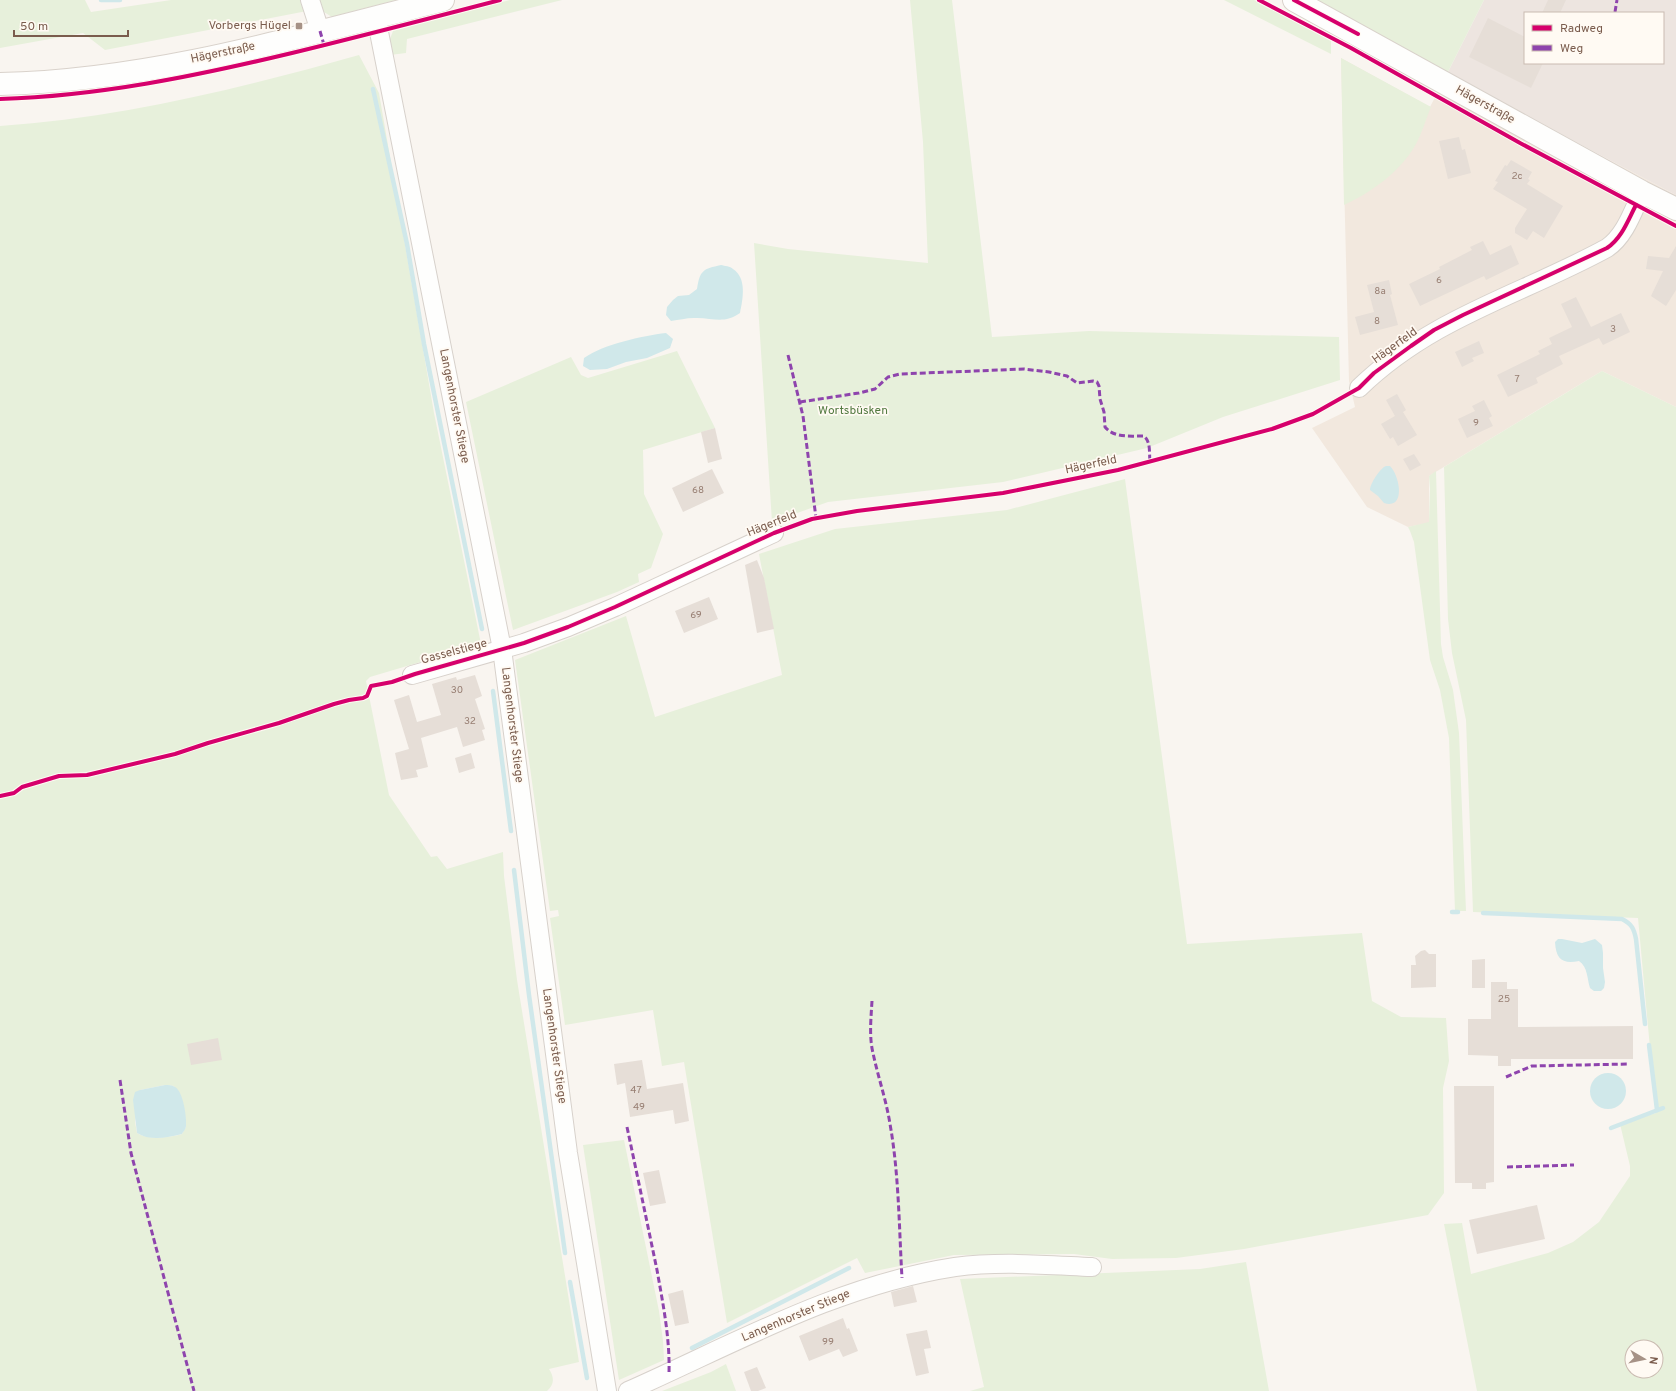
<svg xmlns="http://www.w3.org/2000/svg" width="1676" height="1391" font-family="Overpass,sans-serif">
	<style>
		.residential { fill: #f2e8de }
		.industrial { fill: #ede5e0; fill-rule: evenodd }
		.green { fill: #e7f0db; fill-rule: evenodd }
		.water { fill: #d0e8ea }
		.lines { fill: none; stroke-linecap: round; stroke-linejoin: round }
		.stream { stroke: #d0e8ea; stroke-width: 4.5 }
		.building { fill: #e6ded7 }
		.minor-casing { stroke: #d7d1cb; stroke-width: 20 }
		.secondary-casing { stroke: #d9d2cb; stroke-width: 24 }
		.minor { stroke: #fefefd; stroke-width: 18 }
		.secondary { stroke: #fefefd; stroke-width: 22 }
		.quiet { stroke: #8e44ad; stroke-width: 3; stroke-dasharray: 6 3; stroke-linecap: butt }
		.cycleway-casing { stroke: #fffaf3; stroke-width: 6 }
		.cycleway { stroke: #d6006c; stroke-width: 4 }
		.poi-dot { fill: #a69286; stroke: #fffaf3; stroke-width: 1.5 }
		.labels { text-anchor: middle; dominant-baseline: central; stroke-width: 3.5; stroke-linejoin: round; paint-order: stroke }
		.number-label { font-size: 10px; fill: #977e72 }
		.poi-label { font-size: 12px; fill: #7a5c4d; stroke: #fffaf3; text-anchor: end }
		.street-label { font-size: 12px; fill: #7a5c4d; stroke: #fffaf3 }
		.park-label { font-size: 12px; fill: #537a41; stroke: #fffaf3 }
	</style>
	<rect width="100%" height="100%" fill="#f9f5f0"/>
	<path class="residential" d="M1341,58L1430,107L1447,74L1676,195V407L1602,371L1429,476V523L1408,527L1367,507L1312,428L1355,407L1349,381Z"/>
	<path class="industrial" d="M1484,0H1676V195L1447,74ZM1525,13H1663V63H1525Z"/>
	<g class="green">
		<path d="M0,0H85L91,12L171,0H300L307,11L105,50L83,33L0,48Z"/>
		<path d="M316,0H396L346,13L337,17H332L324,12Z"/>
		<path d="M510,0H562L407,39L406,53L390,55V39L393,31Z"/>
		<path d="M910,0H952L992,337L1089,331L1339,337L1340,380L1223,417L1147,448L1003,482L828,502L772,522L754,243L788,249L928,263L923,142Z"/>
		<path d="M1224,0H1254L1331,41V54Z"/>
		<path d="M1314,0H1484L1448,72Z"/>
		<path d="M359,55L379,93L434,413L481,644L370,677L366,681L389,795L431,857L437,856L447,869L503,852L504,876L517,980L579,1362L549,1369C554,1377 555,1384 547,1391H0V126C121,118 242,88 359,55ZM165,1085L174,1086L186,1127L182,1134C169,1138 148,1140 137,1133L135,1122L140,1090Z"/>
		<path d="M1341,58L1431,107C1426,119 1422,133 1416,144C1400,172 1372,192 1344,205Z"/>
		<path d="M677,351L715,428L643,450L644,494L663,534L651,568L638,574L639,582L617,592L513,630L466,402L571,357L581,375L588,378Z"/>
		<path d="M1602,371L1676,407V1391H1477L1444,1224L1462,1223L1471,1274L1548,1253L1573,1242L1599,1222L1630,1176V1166L1620,1124L1656,1113L1638,918L1473,912L1466,720L1452,653L1448,619L1444,467ZM1632,1347H1656V1371H1632Z"/>
		<path d="M1436,471L1441,644L1443,657L1453,690L1459,733L1466,911H1455L1449,738L1440,690L1430,660L1414,542L1410,531L1408,527L1429,522L1430,489L1429,476Z"/>
		<path d="M1125,479L1187,944L1362,933L1372,1001L1401,1017L1446,1018L1449,1061L1443,1088L1444,1193L1428,1215L1244,1249L1176,1258L1112,1259L1074,1254L954,1255L865,1273L857,1258L727,1323L684,1062L662,1066L653,1010L565,1025L550,918L559,916L558,910L550,911L515,660L626,616L655,717L782,675L759,554L835,529L1007,510Z"/>
		<path d="M624,1140L659,1311L663,1341L664,1360L619,1380L583,1145Z"/>
		<path d="M1246,1262L1269,1391H970L984,1387L960,1279L1200,1269Z"/>
		<path d="M726,1364L736,1391H662L711,1372Z"/>
	</g>
	<g class="water">
		<path d="M721,265C725,266 730,266 733,269C747,278 743,299 740,313C723,325 712,317 694,318C686,318 679,320 671,321L666,315L667,307L673,300L678,296L689,295L697,289C700,270 703,269 721,265Z"/>
		<path d="M666,333L673,339L670,348L647,358L626,362L607,369L590,370L583,366L584,358C604,344 642,336 666,333Z"/>
		<path d="M1386,466H1390C1400,476 1406,510 1384,503L1378,496L1370,490C1370,484 1380,468 1386,466Z"/>
		<path d="M1558,939H1562L1582,943L1595,939L1602,945L1603,953V968L1605,982L1604,988L1601,991H1594L1590,988C1587,979 1588,967 1579,961C1563,964 1556,960 1555,942Z"/>
		<circle cx="1608" cy="1091" r="18"/>
		<path d="M165,1085C168,1085 172,1085 175,1087C183,1091 187,1117 186,1126C186,1129 183,1132 182,1134C167,1138 149,1141 137,1133L133,1100L135,1092L140,1090Z"/>
	</g>
	<g class="lines">
		<g class="stream">
			<path d="M101,0H120"/>
			<path d="M373,89L407,244L424,344L482,629"/>
			<path d="M493,691L511,831"/>
			<path d="M514,870L529,995L565,1253"/>
			<path d="M1452,912H1458"/>
			<path d="M1483,913L1622,919C1632,924 1634,929 1636,939L1645,1024"/>
			<path d="M1649,1045L1657,1110"/>
			<path d="M1611,1128L1663,1108"/>
			<path d="M570,1282L587,1378"/>
			<path d="M692,1348L849,1268"/>
		</g>
	</g>
	<g class="building">
		<path d="M1548,0H1566L1560,13H1542Z"/>
		<path d="M1488,18L1525,37V63H1543L1531,88L1469,57Z"/>
		<path d="M1459,137L1462,150L1465,149L1471,173L1448,179L1439,141Z"/>
		<path d="M1511,160L1532,172L1528,179L1530,180L1527,184L1563,206L1544,238L1533,231L1527,240L1515,233V228L1527,209L1493,189L1498,182L1495,181L1505,165L1507,166Z"/>
		<path d="M1483,241L1490,255L1511,245L1519,264L1486,280L1484,276L1420,306L1409,284L1440,269L1439,267L1472,250L1470,247Z"/>
		<path d="M1676,246V290L1666,306L1651,296L1663,271L1646,269L1648,256L1669,258Z"/>
		<path d="M1389,280L1392,294L1390,295L1398,325L1360,335L1355,317L1374,312L1367,285Z"/>
		<path d="M1576,297L1591,327L1621,313L1630,332L1603,345L1599,338L1559,356L1563,364L1536,378L1538,383L1508,397L1497,375L1540,354L1538,351L1552,344L1549,338L1572,327L1561,304Z"/>
		<path d="M1479,341L1484,353L1472,358L1474,361L1462,367L1455,352Z"/>
		<path d="M1397,394L1406,410L1403,412L1417,435L1398,446L1393,437L1390,439L1381,424L1395,416L1386,400Z"/>
		<path d="M1484,400L1492,416L1489,418L1493,426L1467,438L1458,419L1475,411L1472,406Z"/>
		<path d="M715,428L722,459L708,463L701,432Z"/>
		<path d="M1414,454L1421,465L1410,471L1403,459Z"/>
		<path d="M712,469L724,493L683,512L672,488Z"/>
		<path d="M757,560L764,578L774,629L757,633L745,565Z"/>
		<path d="M709,597L718,619L684,633L675,611Z"/>
		<path d="M475,675L482,696L475,699L485,729L482,730L485,740L463,747L457,727L421,738L428,767L416,770L418,777L401,780L395,753L409,749L394,700L409,695L417,722L441,715L432,684L456,677L457,680Z"/>
		<path d="M471,753L475,768L459,773L455,758Z"/>
		<path d="M1425,950L1429,954H1436V987L1411,988V965H1416L1415,956L1421,951Z"/>
		<path d="M1485,959V988H1472V960Z"/>
		<path d="M1491,982H1507V989H1518V1027L1633,1026V1059H1511V1066H1498V1056L1468,1055V1019H1491Z"/>
		<path d="M218,1038L222,1060L191,1065L187,1044Z"/>
		<path d="M642,1060L647,1089L683,1083L689,1121L675,1124L673,1110L630,1117L625,1083L617,1085L614,1064Z"/>
		<path d="M1454,1086H1494V1182L1486,1183V1189H1472V1183H1455Z"/>
		<path d="M659,1170L666,1203L650,1206L643,1173Z"/>
		<path d="M1537,1205L1545,1239L1477,1254L1469,1220Z"/>
		<path d="M913,1286L917,1302L894,1307L891,1292Z"/>
		<path d="M683,1290L689,1323L675,1326L668,1294Z"/>
		<path d="M843,1318L847,1329L849,1328L858,1351L843,1357L839,1349L809,1361L799,1336Z"/>
		<path d="M927,1330L931,1348L924,1349L929,1373L916,1376L906,1334Z"/>
		<path d="M757,1367L766,1388L758,1391H751L744,1372Z"/>
	</g>
	<g class="lines">
		<g class="minor-casing">
			<g id="minor">
				<path d="M310,0L320,31"/>
				<path d="M376,17L502,649L568,1153L607,1391"/>
				<path d="M1359,388C1432,317 1521,295 1607,248C1625,236 1633,211 1642,192"/>
				<path d="M412,675L524,643L568,627L615,607L774,533"/>
				<path d="M628,1391C736,1343 838,1285 955,1267C1000,1261 1047,1265 1092,1267"/>
			</g>
		</g>
		<g class="secondary-casing">
			<g id="secondary">
				<path d="M1294,0L1642,192L1676,209"/>
				<path d="M0,84C150,81 298,37 443,0"/>
			</g>
		</g>
		<use href="#minor" class="minor"/>
		<use href="#secondary" class="secondary"/>
		<g class="quiet">
			<path d="M1615,12L1617,0"/>
			<path d="M320,31L324,45"/>
			<path d="M788,355L803,416L816,518"/>
			<path d="M800,402L859,393L875,389L888,377L900,374L1024,369L1049,372L1067,376L1077,383L1093,381L1097,382L1099,386L1100,399L1104,412L1105,427C1114,438 1130,436 1144,436C1151,442 1149,453 1150,462"/>
			<path d="M872,1001C871,1018 869,1037 873,1053C878,1077 886,1099 890,1124C899,1174 899,1227 902,1278"/>
			<path d="M1506,1077L1532,1066L1627,1064"/>
			<path d="M120,1080L131,1153L194,1391"/>
			<path d="M627,1127C637,1174 647,1222 657,1270C663,1304 670,1338 669,1373"/>
			<path d="M1507,1167L1574,1165"/>
		</g>
		<g class="cycleway-casing">
			<g id="cycleway">
				<path d="M1259,0L1351,48L1520,143L1676,226"/>
				<path d="M1294,0L1358,34"/>
				<path d="M0,99C99,96 196,76 292,53C362,36 431,18 500,0"/>
				<path d="M0,796L14,793L22,787L59,776L87,775L175,754L208,743L279,723L334,704L349,700L363,698L367,696L371,686L392,682L415,674L524,643L568,627L615,607L774,533L812,519L857,511L1003,493L1118,470L1272,429L1313,414L1359,388L1374,373L1411,346L1434,330L1463,315L1607,248C1622,238 1628,220 1636,205"/>
			</g>
		</g>
		<use href="#cycleway" class="cycleway"/>
	</g>
	<rect class="poi-dot" x="295" y="22" width="8" height="8" rx="2"/>
	<g class="labels">
		<g class="number-label">
			<text x="1517" y="176">2c</text>
			<text x="1439" y="280">6</text>
			<text x="1380" y="291">8a</text>
			<text x="1377" y="321">8</text>
			<text x="1613" y="329">3</text>
			<text x="1517" y="379">7</text>
			<text x="1476" y="423">9</text>
			<text x="698" y="490">68</text>
			<text x="696" y="615">69</text>
			<text x="457" y="690">30</text>
			<text x="470" y="721">32</text>
			<text x="1504" y="999">25</text>
			<text x="636" y="1090">47</text>
			<text x="639" y="1107">49</text>
			<text x="828" y="1342">99</text>
		</g>
		<g class="poi-label">
			<text x="291" y="26">Vorbergs Hügel</text>
		</g>
		<g class="street-label">
			<text transform="translate(223 53) rotate(-12)">Hägerstraße</text>
			<text transform="translate(1485 105) rotate(29)">Hägerstraße</text>
			<text transform="translate(1395 346) rotate(-36)">Hägerfeld</text>
			<text transform="translate(454 406) rotate(79)">Langenhorster Stiege</text>
			<text transform="translate(1091 465) rotate(-12)">Hägerfeld</text>
			<text transform="translate(772 524) rotate(-22)">Hägerfeld</text>
			<text transform="translate(454 652) rotate(-15)">Gasselstiege</text>
			<text transform="translate(512 725) rotate(83)">Langenhorster Stiege</text>
			<text transform="translate(554 1046) rotate(82)">Langenhorster Stiege</text>
			<text transform="translate(796 1316) rotate(-23)">Langenhorster Stiege</text>
		</g>
		<g class="park-label">
			<text x="853" y="411">Wortsbüsken</text>
		</g>
	</g>
	<rect x="1524" y="12" width="140" height="52" fill="#fffaf3" stroke="#cabbb1"/>
	<rect x="1532" y="25" width="20" height="6" fill="#d6006c" stroke="#cabbb1"/>
	<text x="1560" y="32" font-size="12" fill="#7a5c4d">Radweg</text>
	<rect x="1532" y="45" width="20" height="6" fill="#8e44ad" stroke="#cabbb1"/>
	<text x="1560" y="52" font-size="12" fill="#7a5c4d">Weg</text>
	<g transform="translate(1644 1359) rotate(99)"><circle r="19" fill="#fffaf3" stroke="#cabbb1"/>
	<path d="M0-3L7 15L0 10L-7 15Z" fill="#a69286"/>
	<text y="-6" font-size="11" font-weight="bold" text-anchor="middle" fill="#7a5c4d">N</text>
	</g>
	<path d="M14 30v6h114v-6" fill="none" stroke="#7a5c4d" stroke-width="2"/>
	<text x="20" y="30" font-size="12" fill="#7a5c4d" stroke="#fffaf3" stroke-width="3" paint-order="stroke">50 m</text>
</svg>
